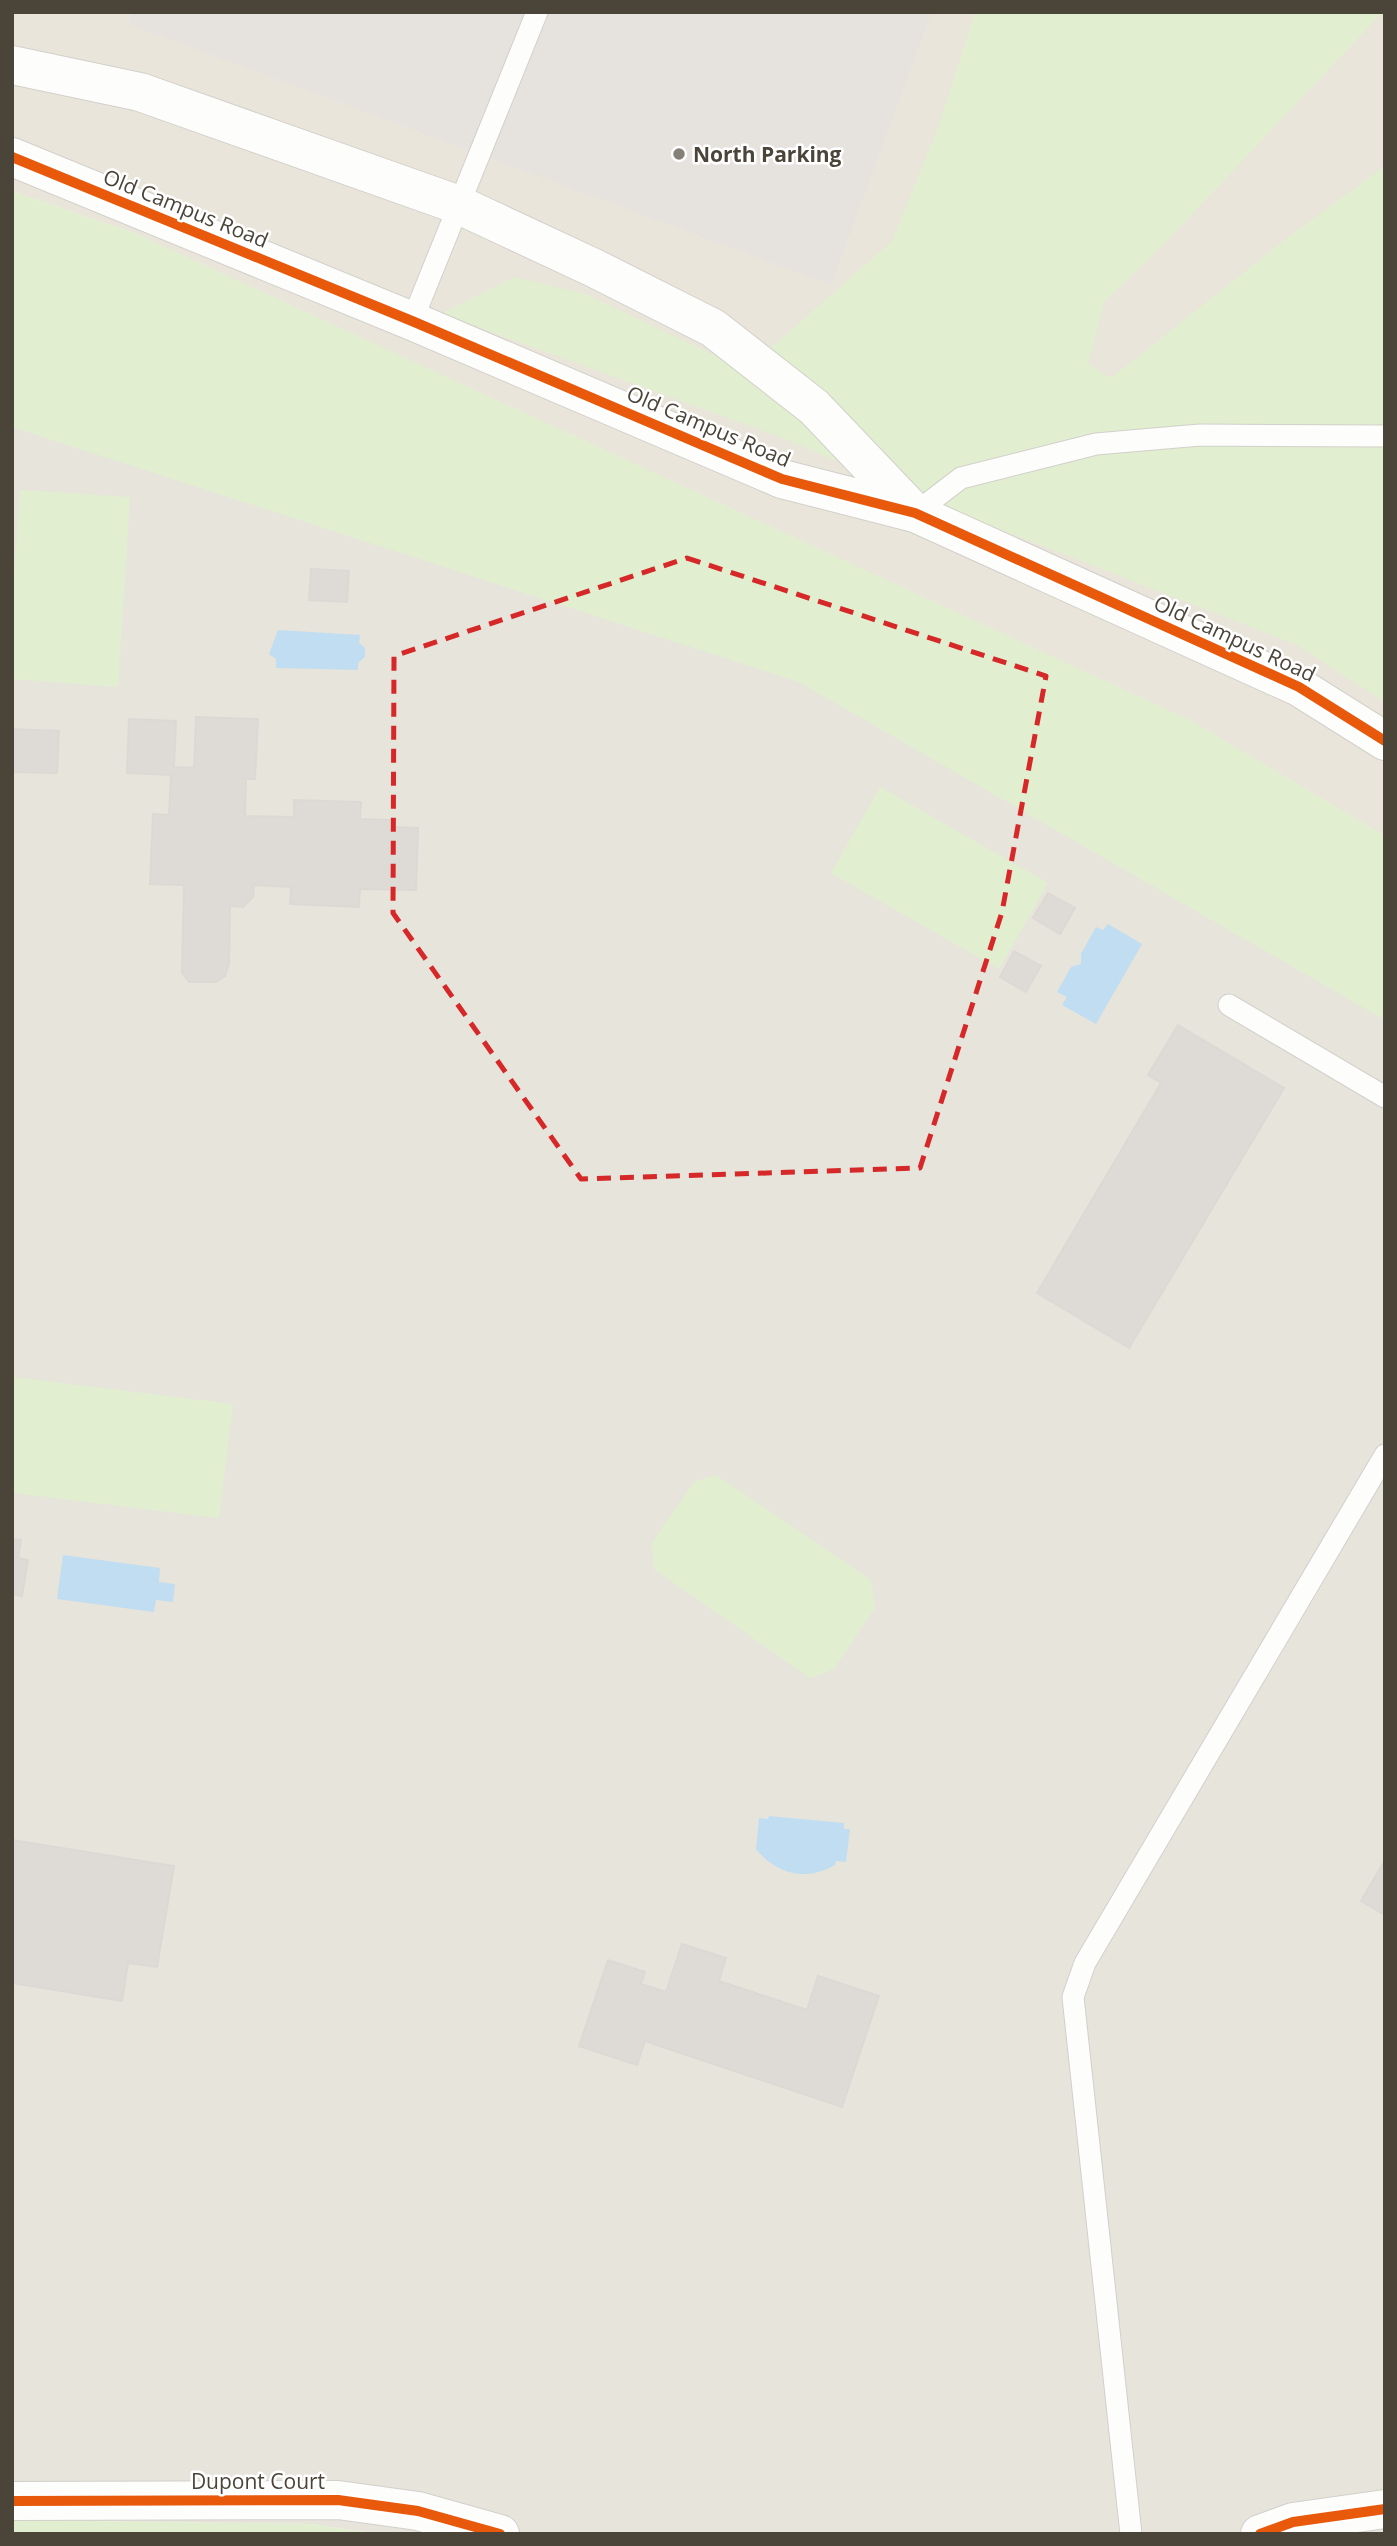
<svg xmlns="http://www.w3.org/2000/svg" width="1397" height="2546" font-family="'Open Sans',sans-serif">
	<style>
		.residential { fill: #e7e4dc }
		.education { fill: #eae5da }
		.green { fill: #e1eecf }
		.parking { fill: #e6e3df }
		.water { fill: #c0ddf1 }
		.building { fill: #dedbd6; stroke: #dcd9d4; stroke-width: 2 }
		.lines { fill: none; stroke-linecap: round; stroke-linejoin: round }
		.lane-casing { stroke: #d2d0cb; stroke-width: 23 }
		.street-casing { stroke: #d2d0cb; stroke-width: 40 }
		.lane { stroke: #fdfdfc; stroke-width: 21 }
		.street { stroke: #fdfdfc; stroke-width: 38 }
		.cycleway-casing { stroke: #fff; stroke-width: 15 }
		.cycleway { stroke: #e8590c; stroke-width: 10 }
		.marked { fill: none; stroke: #d62828; stroke-width: 5; stroke-dasharray: 14 9; stroke-linejoin: round }
		.poi-dot { fill: #868178; stroke: #fff; stroke-width: 2.5 }
		.labels { text-anchor: middle; dominant-baseline: central; stroke-width: 5; stroke-linejoin: round; paint-order: stroke }
		.poi-label { font-size: 21px; font-weight: bold; fill: #4b4439; stroke: #fff; text-anchor: start }
		.street-label { font-size: 21px; fill: #4b4439; stroke: #fff }
	</style>
	<rect width="100%" height="100%" fill="#f4f2ee"/>
	<path class="residential" d="M137,234L1190,720L1385,836V2534H380L311,2524L12,2520V425Z"/>
	<path class="education" d="M12,12H1385V836L1190,720L137,234L12,191Z"/>
	<g class="green">
		<path d="M975,12H1383L1161,247L1104,302L1088,364L1111,378L1283,241L1385,166V702L1297,645L979,521L775,435L441,314L515,277L585,294L746,370L892,241L937,131Z"/>
		<path d="M12,191L137,234L1190,720L1385,836V1020L799,682L12,427Z"/>
		<path d="M20,490L130,497L118,687L12,679V602Z"/>
		<path d="M880,787L1048,883L999,969L831,873Z"/>
		<path d="M12,1377L233,1404L219,1518L12,1493Z"/>
		<path d="M716,1475L871,1580L875,1608L834,1669L810,1678L654,1569L652,1543L694,1482Z"/>
		<path d="M12,2520L311,2524L380,2534H12Z"/>
	</g>
	<path class="parking" d="M132,12H932L831,285L128,24Z"/>
	<g class="water">
		<path d="M278,630L360,635L359,643L365,648V657L358,663V670L276,668V659L269,654Z"/>
		<path d="M1108,924L1142,944L1096,1024L1062,1005L1067,997L1057,992L1071,967L1081,964V954L1096,927L1103,930Z"/>
		<path d="M63,1555L160,1568L159,1582L175,1584L173,1602L156,1600L154,1612L57,1599Z"/>
		<path d="M769,1816L844,1823V1829H850L846,1862L836,1861L835,1865C806,1882 776,1874 756,1849L759,1818L768,1819Z"/>
	</g>
	<g class="building">
		<path d="M311,569L349,571L347,602L309,600Z"/>
		<path d="M196,717L258,719L255,779H246L245,816L294,817V800L361,802L360,819L392,820V827L418,828L416,890L360,889L359,907L290,904L291,887L254,885L253,897L243,907L230,906L229,963L225,976L216,982H189L182,973L184,885L150,884L153,814L169,815L171,775L127,773L129,719L176,721L174,767L194,768Z"/>
		<path d="M12,729L59,731L57,773L12,772Z"/>
		<path d="M1048,893L1075,908L1060,934L1033,918Z"/>
		<path d="M1014,951L1041,966L1026,992L1000,977Z"/>
		<path d="M1178,1025L1284,1088L1129,1348L1037,1293L1161,1083L1148,1075Z"/>
		<path d="M12,1539L21,1540L18,1558L28,1560L22,1596L12,1594Z"/>
		<path d="M12,1840L174,1866L157,1967L128,1963L122,2001L12,1983Z"/>
		<path d="M1385,1860V1915L1361,1901Z"/>
		<path d="M682,1944L726,1958L719,1981L807,2010L818,1976L879,1996L842,2107L645,2041L637,2065L579,2046L608,1960L645,1972L641,1984L666,1992Z"/>
	</g>
	<g class="lines">
		<g class="lane-casing">
			<g id="lane">
				<path d="M412,321L537,12"/>
				<path d="M915,513L961,478L1096,444L1200,435L1385,436"/>
				<path d="M1229,1005L1385,1097"/>
				<path d="M1131,2534L1073,1997L1085,1963L1385,1455"/>
			</g>
		</g>
		<g class="street-casing">
			<g id="street">
				<path d="M12,65L140,92L459,205L594,268L713,328L814,407L915,513"/>
				<path d="M12,157L412,321L782,479L915,513L1299,687L1385,741"/>
				<path d="M12,2501L338,2500L418,2511L500,2534"/>
				<path d="M1260,2534L1293,2522L1385,2509"/>
			</g>
		</g>
		<use href="#lane" class="lane"/>
		<use href="#street" class="street"/>
		<g class="cycleway-casing">
			<g id="cycleway">
				<path d="M12,157L412,321L782,479L915,513L1299,687L1385,741"/>
				<path d="M12,2501L338,2500L418,2511L500,2534"/>
				<path d="M1260,2534L1293,2522L1385,2509"/>
			</g>
		</g>
		<use href="#cycleway" class="cycleway"/>
	</g>
	<path class="marked" d="M687,558L1046,676L1002,912L920,1168L581,1179L393,913L394,656Z"/>
	<circle class="poi-dot" cx="679" cy="154" r="7"/>
	<g class="labels">
		<g class="poi-label">
			<text x="693" y="154">North Parking</text>
		</g>
		<g class="street-label">
			<text transform="translate(186 208) rotate(22)">Old Campus Road</text>
			<text transform="translate(709 426) rotate(23)">Old Campus Road</text>
			<text transform="translate(1235 638) rotate(25)">Old Campus Road</text>
			<text x="258" y="2481">Dupont Court</text>
		</g>
	</g>
	<rect width="1397" height="2546" fill="none" stroke="#4b4439" stroke-width="28"/>
</svg>
